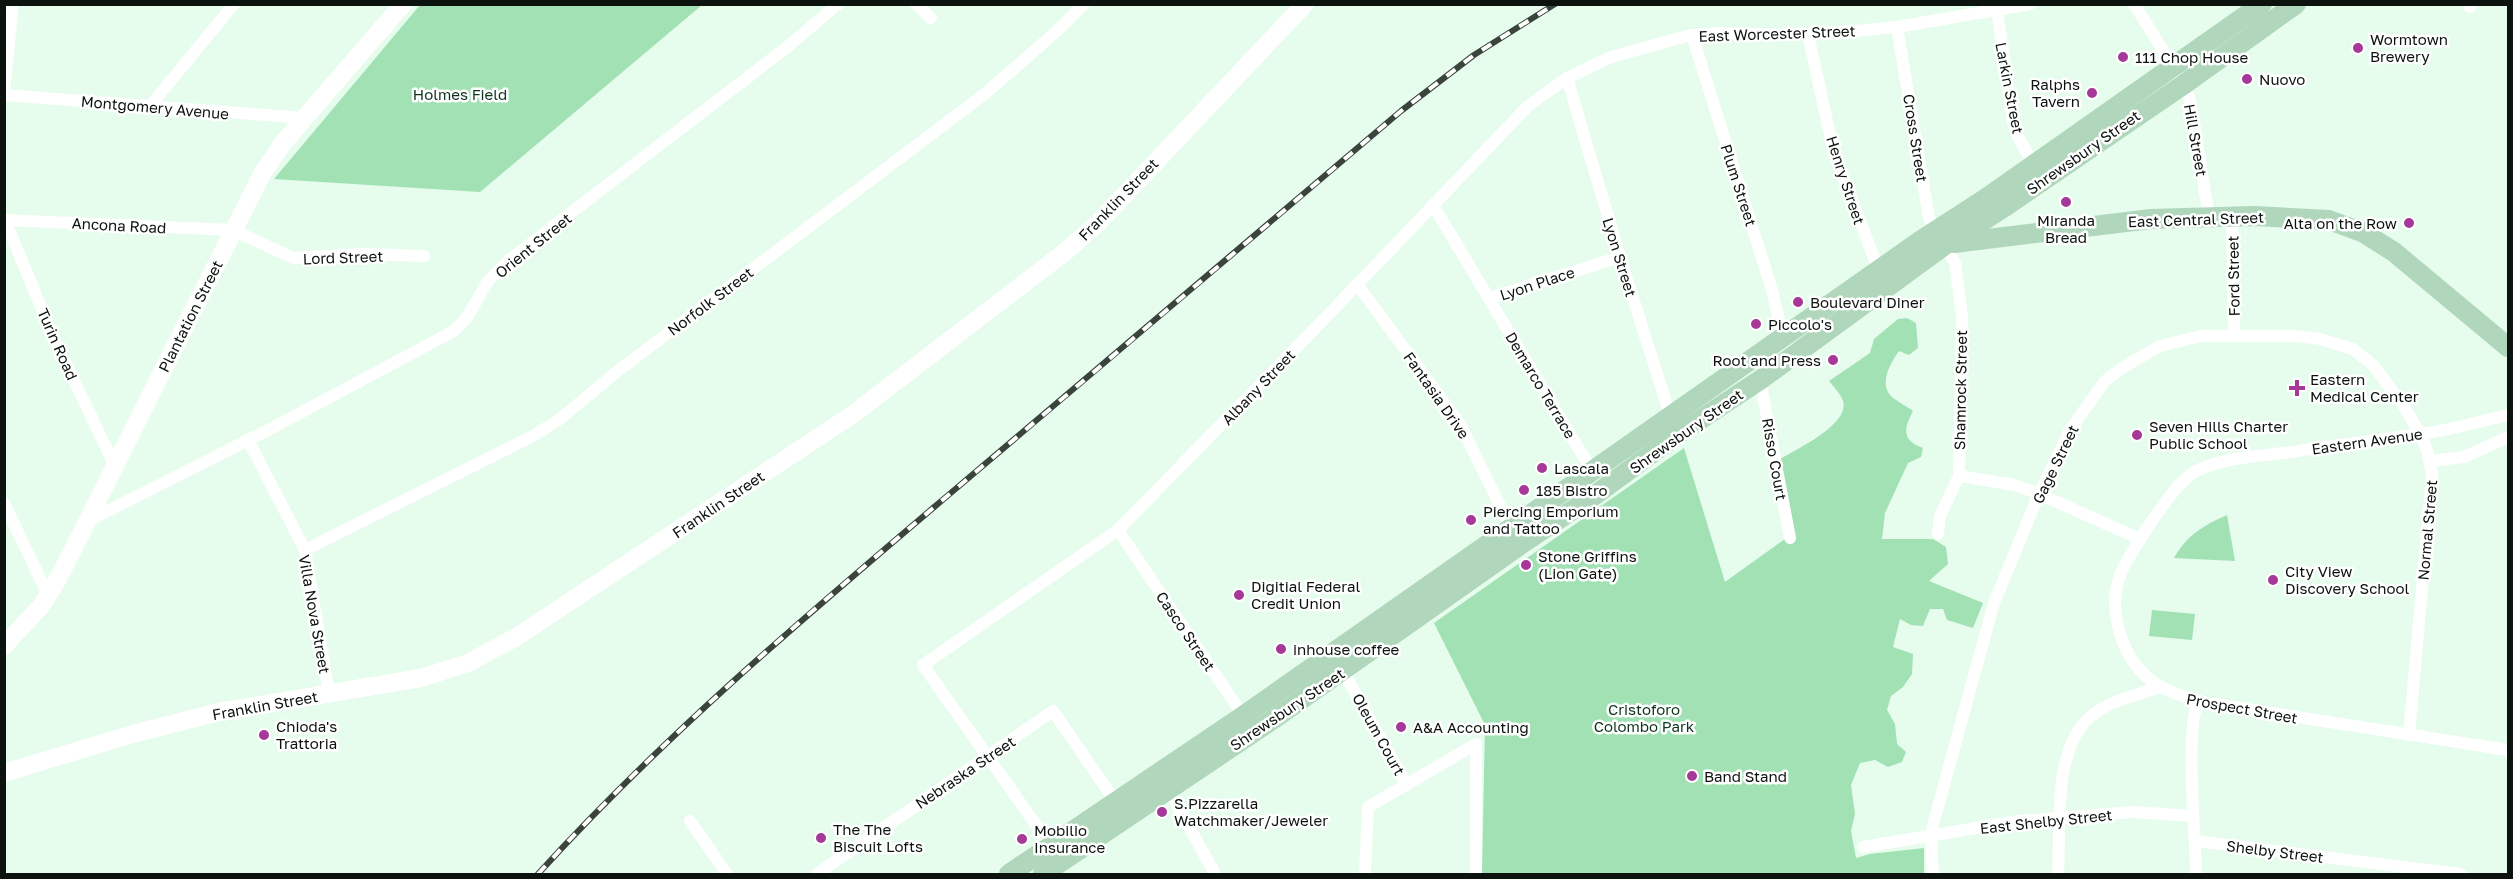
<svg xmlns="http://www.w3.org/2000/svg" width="2513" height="879" font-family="'Golos Text',sans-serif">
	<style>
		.green { fill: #a1e1b4 }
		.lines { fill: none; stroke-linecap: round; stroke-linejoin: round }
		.street { stroke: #fff; stroke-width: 12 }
		.secondary { stroke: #fff; stroke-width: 18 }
		.primary { stroke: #b0d7bc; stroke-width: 20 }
		.rail-casing { stroke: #3a443d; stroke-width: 6 }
		.rail { stroke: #fff; stroke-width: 4; stroke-dasharray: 11; stroke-linecap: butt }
		.poi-dot { fill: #a63898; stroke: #fff; stroke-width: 2 }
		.labels { text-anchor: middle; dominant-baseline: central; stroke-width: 5; stroke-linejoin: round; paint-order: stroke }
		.street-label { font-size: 15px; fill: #0c130e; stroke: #fff }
		.poi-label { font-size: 15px; fill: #0c130e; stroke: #fff; text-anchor: start }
		.park-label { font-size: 15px; fill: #0e341d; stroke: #fff }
	</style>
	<rect width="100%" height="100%" fill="#e6fcec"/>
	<g class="green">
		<path d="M420,5V4L702,5L480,192L274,179Z"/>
		<path d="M1907,318L1916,323L1918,348L1909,355L1899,351C1891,362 1877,385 1893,398C1899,402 1906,406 1913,411C1904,428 1901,440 1923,448L1921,457L1908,463L1885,513L1882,539H1933L1946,547L1948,564L1929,581L1983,603L1973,628L1947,620L1943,609H1930L1923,626L1911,625L1900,619L1893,647L1913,654L1912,674L1903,687L1891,696L1887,710L1895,724L1897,744L1906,752L1902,762L1888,767L1875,760L1860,763L1851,785L1855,814L1851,831L1856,858L1870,854L1924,848V874H1482L1485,725L1434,623L1684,448L1725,582L1792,534L1779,460C1796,449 1850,425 1843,401C1841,394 1833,386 1829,381L1870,353L1874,339L1898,319Z"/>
		<path d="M2227,515L2235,561L2174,558C2186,536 2204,525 2227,515Z"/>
		<path d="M2152,610L2195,614L2192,640L2149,636Z"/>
	</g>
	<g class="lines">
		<g class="street">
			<path d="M916,4L931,18"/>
			<path d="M2134,4L2173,66L2190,99L2209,217"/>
			<path d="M2470,7L2471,4"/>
			<path d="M1997,9L2013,123L2018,137L2033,163"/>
			<path d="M1897,27L1929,218L1955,263L1962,316L1959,476L1940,516L1938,534"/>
			<path d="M1808,34L1834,153L1881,276"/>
			<path d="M1692,35L1772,290L1783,337"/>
			<path d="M1567,78L1620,257L1672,421"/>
			<path d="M4,92L13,4"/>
			<path d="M4,95L305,118"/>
			<path d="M150,106L234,4"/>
			<path d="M1433,205L1592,471"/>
			<path d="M2232,216L2234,336"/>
			<path d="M4,220L233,230L293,258L363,254L424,256"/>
			<path d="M5,220L56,343L115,466"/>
			<path d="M1357,284L1460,424L1514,534"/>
			<path d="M1490,298L1620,257"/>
			<path d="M1760,380L1790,538"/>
			<path d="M2508,415C2484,420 2458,428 2433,432C2388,439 2343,444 2298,451C2265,456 2227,456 2196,471C2175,481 2125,558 2118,581C2114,596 2114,611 2118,626C2130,676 2161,693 2208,703L2508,750"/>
			<path d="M248,440L305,550L329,693"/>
			<path d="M2431,461L2464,457L2508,437"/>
			<path d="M1959,476L2015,485L2039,494L2140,539"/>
			<path d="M4,503L48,595"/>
			<path d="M88,521L274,427L454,331L466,319L488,281L508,261L786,48L838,4"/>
			<path d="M1118,530L1246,720"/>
			<path d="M305,550L533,436L560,419L619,370L986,93L1057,31L1084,4"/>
			<path d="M1340,666L1407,785"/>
			<path d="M1169,790L1215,874"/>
			<path d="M690,821L727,874"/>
			<path d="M2196,841L2461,874"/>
			<path d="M1863,847L2018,821L2132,812L2193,816"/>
			<path d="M1053,849L923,665L1118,530L1332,311L1528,106L1567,78L1611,57L1687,36L1717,33L1787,35L1855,31L1897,27L2030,4"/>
			<path d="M817,874L1053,711L1115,801"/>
			<path d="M1365,874L1368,807L1476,744V874"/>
			<path d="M1933,874L1931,837L1933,825L1994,603L2039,494L2070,430L2105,381L2122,368L2160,346L2201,336H2296L2320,339L2353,349L2373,365L2403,405L2420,434L2427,450L2432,475L2409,735"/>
			<path d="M2058,874C2061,827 2051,744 2095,713C2114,700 2139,694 2160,687"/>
			<path d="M2196,874C2196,839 2184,726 2199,701"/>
		</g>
		<g class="secondary">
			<path d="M4,646L42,605L59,577L262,174L283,143L403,4"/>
			<path d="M4,773L129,735L219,712L421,678L468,663L518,636L852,415L1065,252L1097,224L1305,4"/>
		</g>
		<g class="primary">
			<path d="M1954,243L2151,219L2254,216L2329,220L2364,233L2394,252L2508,347"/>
			<path d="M1009,874L1243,716L1920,241L1985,199L2262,4"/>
			<path d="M1043,874L1272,720L1520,545L1595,495L1677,435L1760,380L1945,245L2006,206L2183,85L2296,4"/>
		</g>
		<g class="rail-casing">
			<path id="rail" d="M538,874C667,732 813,610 959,486C1107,361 1254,236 1401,111L1474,55L1555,4"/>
		</g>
		<use href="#rail" class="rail"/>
	</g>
	<g class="poi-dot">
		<circle cx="2358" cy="48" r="6"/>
		<circle cx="2123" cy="57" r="6"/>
		<circle cx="2247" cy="79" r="6"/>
		<circle cx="2092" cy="93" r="6"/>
		<circle cx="2066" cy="202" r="6"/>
		<circle cx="2409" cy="223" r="6"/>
		<circle cx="1798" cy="302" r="6"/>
		<circle cx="1756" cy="324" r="6"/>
		<circle cx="1833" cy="360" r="6"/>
		<path d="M2294 379h6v6h6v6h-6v6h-6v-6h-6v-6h6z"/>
		<circle cx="2137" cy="435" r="6"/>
		<circle cx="1542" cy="468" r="6"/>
		<circle cx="1524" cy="490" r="6"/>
		<circle cx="1471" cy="520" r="6"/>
		<circle cx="1526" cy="565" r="6"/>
		<circle cx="2273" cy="580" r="6"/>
		<circle cx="1239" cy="595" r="6"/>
		<circle cx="1281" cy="649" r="6"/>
		<circle cx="1401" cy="727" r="6"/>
		<circle cx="264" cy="735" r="6"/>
		<circle cx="1692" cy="776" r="6"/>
		<circle cx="1162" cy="812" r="6"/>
		<circle cx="821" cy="838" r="6"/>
		<circle cx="1022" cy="839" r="6"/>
	</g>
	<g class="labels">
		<g class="street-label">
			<text transform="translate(1777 33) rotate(-2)">East Worcester Street</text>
			<text transform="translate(2010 88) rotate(79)">Larkin Street</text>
			<text transform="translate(155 107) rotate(5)">Montgomery Avenue</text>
			<text transform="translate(1916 138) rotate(81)">Cross Street</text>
			<text transform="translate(2196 140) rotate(80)">Hill Street</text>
			<text transform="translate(2083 152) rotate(-35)">Shrewsbury Street</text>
			<text transform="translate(1846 180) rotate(72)">Henry Street</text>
			<text transform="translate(1739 185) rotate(72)">Plum Street</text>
			<text transform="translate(1118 199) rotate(-46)">Franklin Street</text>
			<text transform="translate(2196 219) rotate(-2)">East Central Street</text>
			<text transform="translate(119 225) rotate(3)">Ancona Road</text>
			<text transform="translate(533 245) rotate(-39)">Orient Street</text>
			<text transform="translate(343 257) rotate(-2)">Lord Street</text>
			<text transform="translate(1620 257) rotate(73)">Lyon Street</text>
			<text transform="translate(2233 276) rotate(-91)">Ford Street</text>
			<text transform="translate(1537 283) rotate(-18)">Lyon Place</text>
			<text transform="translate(710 301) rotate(-37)">Norfolk Street</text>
			<text transform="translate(190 316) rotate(-63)">Plantation Street</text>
			<text transform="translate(58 344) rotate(66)">Turin Road</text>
			<text transform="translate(1541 385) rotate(59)">Demarco Terrace</text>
			<text transform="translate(1258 387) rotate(-46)">Albany Street</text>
			<text transform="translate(1960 390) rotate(-89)">Shamrock Street</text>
			<text transform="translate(1437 395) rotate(55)">Fantasia Drive</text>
			<text transform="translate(1686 431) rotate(-35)">Shrewsbury Street</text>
			<text transform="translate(2367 441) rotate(-8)">Eastern Avenue</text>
			<text transform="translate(1775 459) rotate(80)">Risso Court</text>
			<text transform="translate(2055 464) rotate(-64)">Gage Street</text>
			<text transform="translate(718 504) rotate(-34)">Franklin Street</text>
			<text transform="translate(2427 530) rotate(-85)">Normal Street</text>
			<text transform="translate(315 614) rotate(80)">Villa Nova Street</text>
			<text transform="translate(1186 631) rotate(56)">Casco Street</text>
			<text transform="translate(265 705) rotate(-10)">Franklin Street</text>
			<text transform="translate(2242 708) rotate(10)">Prospect Street</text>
			<text transform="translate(1287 709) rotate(-34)">Shrewsbury Street</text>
			<text transform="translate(1379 734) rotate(61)">Oleum Court</text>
			<text transform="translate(965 772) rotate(-34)">Nebraska Street</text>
			<text transform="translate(2046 821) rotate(-6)">East Shelby Street</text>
			<text transform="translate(2275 851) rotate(7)">Shelby Street</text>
		</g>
		<g class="poi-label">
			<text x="2370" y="39">Wormtown<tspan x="2370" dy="17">Brewery</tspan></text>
			<text x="2135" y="57">111 Chop House</text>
			<text x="2259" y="79">Nuovo</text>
			<text x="2080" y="84" text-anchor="end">Ralphs<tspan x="2080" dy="17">Tavern</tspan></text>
			<text x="2066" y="220" text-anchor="middle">Miranda<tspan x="2066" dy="17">Bread</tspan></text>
			<text x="2397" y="223" text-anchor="end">Alta on the Row</text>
			<text x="1810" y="302">Boulevard Diner</text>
			<text x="1768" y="324">Piccolo's</text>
			<text x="1821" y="360" text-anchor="end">Root and Press</text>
			<text x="2310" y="379">Eastern<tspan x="2310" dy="17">Medical Center</tspan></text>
			<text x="2149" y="426">Seven Hills Charter<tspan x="2149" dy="17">Public School</tspan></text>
			<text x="1554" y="468">Lascala</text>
			<text x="1536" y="490">185 Bistro</text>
			<text x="1483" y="511">Piercing Emporium<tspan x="1483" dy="17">and Tattoo</tspan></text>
			<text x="1538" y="556">Stone Griffins<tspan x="1538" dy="17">(Lion Gate)</tspan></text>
			<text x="2285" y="571">City View<tspan x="2285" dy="17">Discovery School</tspan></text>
			<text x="1251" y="586">Digitial Federal<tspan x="1251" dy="17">Credit Union</tspan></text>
			<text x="1293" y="649">inhouse coffee</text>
			<text x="276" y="726">Chioda's<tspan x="276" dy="17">Trattoria</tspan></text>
			<text x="1413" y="727">A&amp;A Accounting</text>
			<text x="1704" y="776">Band Stand</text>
			<text x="1174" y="803">S.Pizzarella<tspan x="1174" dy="17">Watchmaker/Jeweler</tspan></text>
			<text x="833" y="829">The The<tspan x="833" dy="17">Biscuit Lofts</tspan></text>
			<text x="1034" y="830">Mobilio<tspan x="1034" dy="17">Insurance</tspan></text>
		</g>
		<g class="park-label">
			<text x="460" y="94">Holmes Field</text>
			<text x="1644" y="709">Cristoforo<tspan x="1644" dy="17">Colombo Park</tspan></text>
		</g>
	</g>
	<rect width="2513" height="879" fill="none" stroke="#0c130e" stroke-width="12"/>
</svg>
